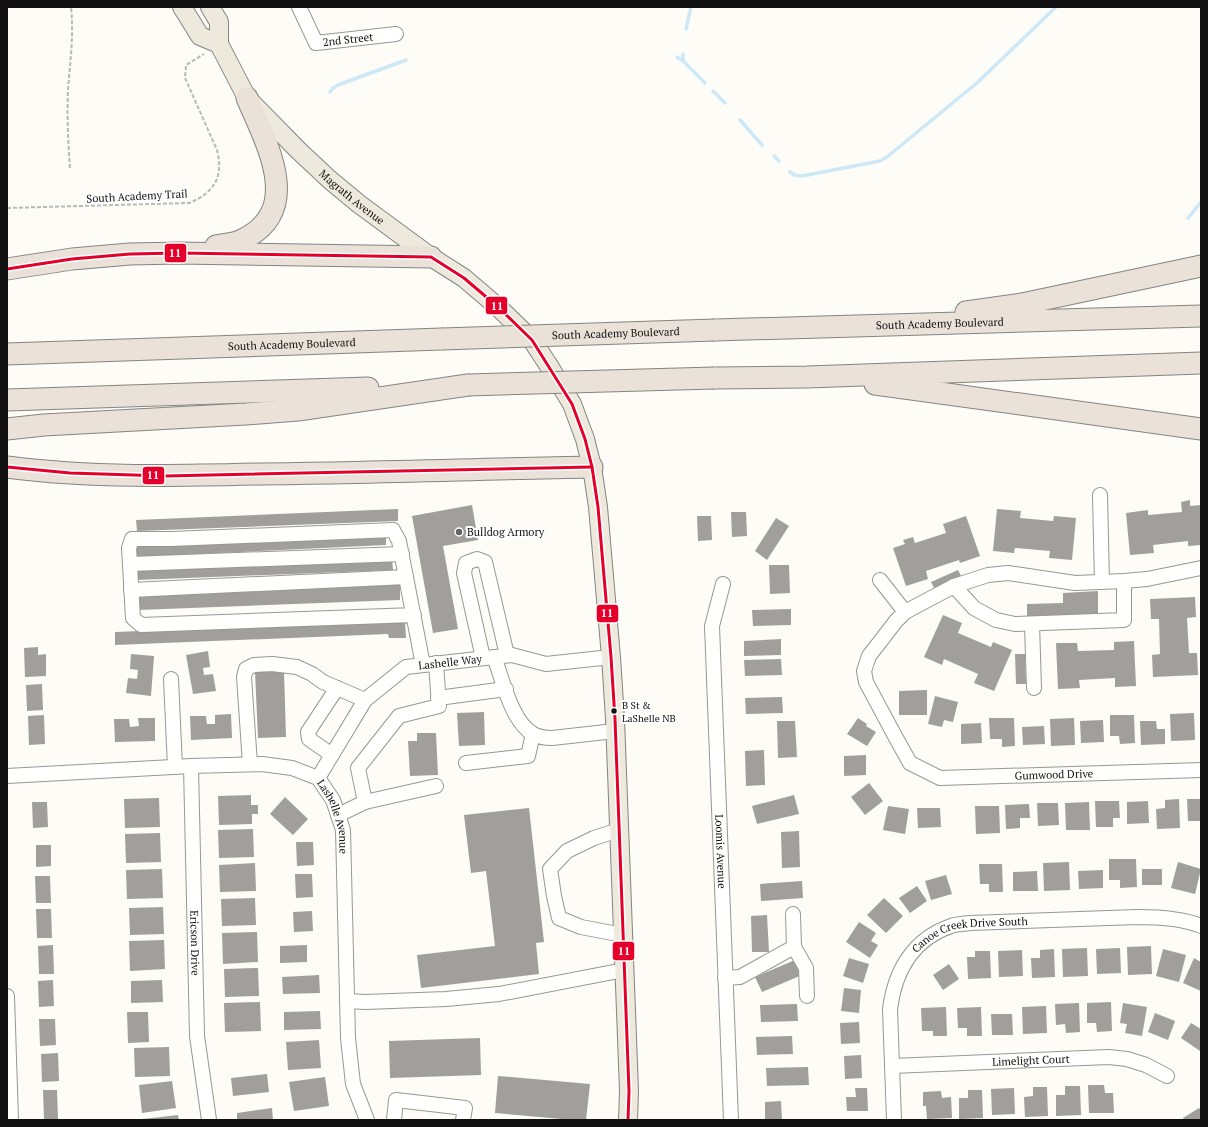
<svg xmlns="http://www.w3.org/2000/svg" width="1208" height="1127" font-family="'PT Serif',serif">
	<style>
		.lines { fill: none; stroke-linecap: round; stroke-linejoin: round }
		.stream { stroke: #cde8f7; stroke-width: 3.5 }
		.building { fill: #a19f9c }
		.minor-casing { stroke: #979795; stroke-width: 16 }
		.major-casing { stroke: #858482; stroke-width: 20 }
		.highway-casing { stroke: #858482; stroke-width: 23 }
		.path { stroke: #b9b9b8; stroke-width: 2; stroke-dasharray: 4 2; stroke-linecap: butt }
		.minor { stroke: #fffffe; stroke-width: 14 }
		.major { stroke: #ede9dc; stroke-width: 18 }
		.highway { stroke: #eae1d8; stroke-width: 21 }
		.highway-bridge-casing { stroke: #858482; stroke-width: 23; stroke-linecap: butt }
		.highway-bridge { stroke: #eae1d8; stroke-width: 21 }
		.bus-1-casing { stroke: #fff; stroke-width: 6 }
		.bus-1 { stroke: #e4002b; stroke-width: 3 }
		.poi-dot { fill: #646362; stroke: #fff; stroke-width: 1.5 }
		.bus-dot { fill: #111; stroke: #fff; stroke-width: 1.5 }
		.labels { text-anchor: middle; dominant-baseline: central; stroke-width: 4; stroke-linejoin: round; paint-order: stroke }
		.bus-label { font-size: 10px; fill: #111; stroke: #fff; text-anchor: start }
		.street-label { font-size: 11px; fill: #111; stroke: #fff }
		.poi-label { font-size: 11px; fill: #111; stroke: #fff; text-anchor: start }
		.line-badge { stroke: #fff; stroke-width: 1.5 }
		.badge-label { font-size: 11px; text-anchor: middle; font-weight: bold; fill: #fff }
	</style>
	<rect width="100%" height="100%" fill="#fdfcf7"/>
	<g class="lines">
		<g class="stream">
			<path d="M686,29L691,7"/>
			<path d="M683,54V61"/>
			<path d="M677,57L683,61L705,83"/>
			<path d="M713,91L725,103"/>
			<path d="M330,92L333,88L338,85L406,60"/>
			<path d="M740,120L762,145"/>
			<path d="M774,156L779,161"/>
			<path d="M790,172L794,175L802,176L880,161L887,157L978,82L1056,7"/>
			<path d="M1188,218L1201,202"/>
		</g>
	</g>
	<g class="building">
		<path d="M1190,500V506L1201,505V545L1188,546V541L1153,545L1154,553L1130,555L1126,513L1148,510V515L1182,512L1181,502Z"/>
		<path d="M472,505L478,540L443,546L458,629L433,633L412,516Z"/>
		<path d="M398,509V521L137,531L136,520Z"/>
		<path d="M997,509L1021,511L1020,518L1053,521L1054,516L1076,518L1072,560L1049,558L1050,551L1015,548L1014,553L993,551Z"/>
		<path d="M731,512H746L747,536L732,537Z"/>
		<path d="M697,516H711L712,540L698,541Z"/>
		<path d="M966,516L980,556L960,563L959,560L926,571L928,579L906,586L893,548L905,544L903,540L913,537L915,543L946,533L943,524Z"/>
		<path d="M776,518L789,526L767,560L755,551Z"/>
		<path d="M386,534V545L137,557L136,545Z"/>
		<path d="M392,558L393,570L137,580L136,568Z"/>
		<path d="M769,565H789L790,593L770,594Z"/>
		<path d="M958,570L962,578L935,590L931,582Z"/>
		<path d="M400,582V600L138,610V593Z"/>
		<path d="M1098,591V615L1027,617V604L1063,603V593Z"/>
		<path d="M1195,597L1196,617L1187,618L1189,653H1197L1198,675L1153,677L1152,655L1160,654L1159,619H1151L1150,599Z"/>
		<path d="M791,609V625L753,626L752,610Z"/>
		<path d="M943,615L962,623L958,633L991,647L993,642L1012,650L994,691L974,683L978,674L944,659L942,665L924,657Z"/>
		<path d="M405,621L406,638H389L388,634L115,645V632Z"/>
		<path d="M781,639V655L744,656V641Z"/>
		<path d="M1134,641L1136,686L1115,687V678L1079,680L1080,688L1058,689L1056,643H1077L1078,651L1114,650V642Z"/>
		<path d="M38,647V655L46,654V676L25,677L24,648Z"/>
		<path d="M208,651L210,667L203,668L204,675L213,674L216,691L193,694L186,655Z"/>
		<path d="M131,654L154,656L151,696L126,693L128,678L137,679L138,670L130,669Z"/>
		<path d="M1015,654H1025L1026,684H1016Z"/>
		<path d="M781,659L782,675L745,676L744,660Z"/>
		<path d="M284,671L286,737L258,738L255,672Z"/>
		<path d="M42,684L43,710L27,711L26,685Z"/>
		<path d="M927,690V715H899V691Z"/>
		<path d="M935,696L958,702L953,722L944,720L942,727L928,724Z"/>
		<path d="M782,697L783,713L746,714L745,698Z"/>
		<path d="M484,712L485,745L459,746L457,713Z"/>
		<path d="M1194,713L1195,740L1171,741L1170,714Z"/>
		<path d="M231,714L232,738L191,740L190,716H206L207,724H215V715Z"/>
		<path d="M44,715L45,744L29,745L28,716Z"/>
		<path d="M1110,715H1134L1135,743L1120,744L1119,736H1110Z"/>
		<path d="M138,718H155V741L115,742L114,719H129L130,727L139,726Z"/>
		<path d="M858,718L867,724L866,726L876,732L867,746L847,734Z"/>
		<path d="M989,718H1014L1015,746L1002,747V739H990Z"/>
		<path d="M1074,718L1075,745L1051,746L1050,719Z"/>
		<path d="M1103,720L1104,742L1081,743L1080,721Z"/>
		<path d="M777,721H795L797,757L778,758Z"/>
		<path d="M1140,721H1156L1157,729H1165V744L1141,745Z"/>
		<path d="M981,723L982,743L961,744V724Z"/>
		<path d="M1044,726L1045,744L1023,745L1022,727Z"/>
		<path d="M417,733H436L438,775L410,776L408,741H417Z"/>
		<path d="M764,750L765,785L746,786L745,751Z"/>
		<path d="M866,755V775L844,776V756Z"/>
		<path d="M869,783L883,801L865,815L851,797Z"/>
		<path d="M251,795V805H258V814H252V824L219,825L218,796Z"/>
		<path d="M794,795L799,814L757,824L752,806Z"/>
		<path d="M285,797L308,819L293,835L270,814Z"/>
		<path d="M159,798L160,827L125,828L124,799Z"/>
		<path d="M1179,799L1180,828L1157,829L1156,809L1165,808V800Z"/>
		<path d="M1187,799H1201V821H1188Z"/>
		<path d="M1095,801H1119L1120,818H1113V827H1096Z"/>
		<path d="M1148,801L1149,823L1127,824V802Z"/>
		<path d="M32,802H47L48,827L33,828Z"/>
		<path d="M1089,802L1090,830H1066L1065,803Z"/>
		<path d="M1037,803H1058L1059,825L1038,826Z"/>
		<path d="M1029,804L1030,818H1020V828L1006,829L1005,805Z"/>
		<path d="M888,806L909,809L905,834L883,830Z"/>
		<path d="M975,806H999L1000,833L976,834Z"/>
		<path d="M529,808L544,942L536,943L539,974L421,988L417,955L495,946L486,871L471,873L464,815Z"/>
		<path d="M917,808H940L941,827L918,828Z"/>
		<path d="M253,829L254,857L219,858L218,830Z"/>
		<path d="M799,831L800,867L782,868L781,832Z"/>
		<path d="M160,833L161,862L126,863L125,834Z"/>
		<path d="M296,842H313L314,865L297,866Z"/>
		<path d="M36,845H51V866L36,867Z"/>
		<path d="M1109,859H1136L1137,887L1120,888V880H1109Z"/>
		<path d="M1069,862L1070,890L1044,891L1043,863Z"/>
		<path d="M1178,862L1201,869L1195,894L1171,888Z"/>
		<path d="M255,863L256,891L220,892L219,865Z"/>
		<path d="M979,864H1002L1003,892H989V884H980Z"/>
		<path d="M162,869L163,898L127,899L126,870Z"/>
		<rect x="1142" y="869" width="20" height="16"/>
		<path d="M1103,870V888L1079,889L1078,871Z"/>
		<path d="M1037,871L1038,891H1013V872Z"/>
		<path d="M295,874H312L313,897L296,898Z"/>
		<path d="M946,875L952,894L931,900L925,881Z"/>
		<path d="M35,876H50L51,903H36Z"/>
		<path d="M802,881L803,898L761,901L760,884Z"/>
		<path d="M917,886L927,901L910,913L899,898Z"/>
		<path d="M255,898L256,925L222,926L221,899Z"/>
		<path d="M884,898L903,916L886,933L867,915Z"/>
		<path d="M163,907L164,934L130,935L129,908Z"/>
		<path d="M36,909H51L52,938H37Z"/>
		<path d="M312,911L313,931L294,932L293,912Z"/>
		<path d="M767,915L769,952H752L751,916Z"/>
		<path d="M859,922L876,933L871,941L878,945L870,958L846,942Z"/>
		<path d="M257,932L258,962L223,964L222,933Z"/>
		<path d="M164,940L165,969L130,971L129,941Z"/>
		<path d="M53,945L54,974H39L38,946Z"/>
		<path d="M307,945V962L280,963V946Z"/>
		<path d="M1151,946L1152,974L1128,975L1127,947Z"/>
		<path d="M1087,948L1088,976L1063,977L1062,949Z"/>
		<path d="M1120,948L1121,973L1097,974L1096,949Z"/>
		<path d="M1054,949L1055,977L1032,978L1031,958H1040V950Z"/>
		<path d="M1163,949L1186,955L1179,982L1156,976Z"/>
		<path d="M1022,950L1023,976L999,977L998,951Z"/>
		<path d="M975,951H990L991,978L968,979L967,957H975Z"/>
		<path d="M849,958L869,964L863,983L843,976Z"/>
		<path d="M1194,958L1201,962V991L1183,983Z"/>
		<path d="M795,960L802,975L762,992L755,977Z"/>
		<path d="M949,964L959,979L943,990L933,975Z"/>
		<path d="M258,968L259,996L225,997L224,969Z"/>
		<path d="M319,975L320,993L283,994L282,977Z"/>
		<path d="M53,980L54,1006L39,1007L38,981Z"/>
		<path d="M162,980L163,1002L131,1003V981Z"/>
		<path d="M844,988L861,990L859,1013L841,1011Z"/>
		<path d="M260,1002L261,1031L225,1032L224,1003Z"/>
		<path d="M1111,1002L1112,1031L1097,1032L1096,1023H1087V1003Z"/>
		<path d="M1079,1003L1080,1032L1066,1033L1065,1024L1056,1025L1055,1004Z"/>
		<path d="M1123,1003L1147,1007L1142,1036L1125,1033L1127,1024L1120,1023Z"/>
		<path d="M797,1004L798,1021L761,1022L760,1005Z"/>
		<path d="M1046,1006L1047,1033L1023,1034L1022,1007Z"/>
		<path d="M946,1007L947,1036H933V1031H922L921,1008Z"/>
		<path d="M981,1007L982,1036H967V1028H958L957,1008Z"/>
		<path d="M320,1011L321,1029L284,1030V1012Z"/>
		<path d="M127,1012H148L149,1042L128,1043Z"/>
		<path d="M1155,1013L1175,1021L1168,1040L1148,1032Z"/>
		<path d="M991,1014H1012L1013,1035H992Z"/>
		<path d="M39,1019H55L56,1045L40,1046Z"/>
		<path d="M859,1022L860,1043L841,1044L840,1023Z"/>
		<path d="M1191,1023L1201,1029V1049L1200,1051L1181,1038Z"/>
		<path d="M792,1036L793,1054L757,1055L756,1037Z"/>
		<path d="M480,1038L481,1075L390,1078L389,1041Z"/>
		<path d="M319,1040L321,1068L288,1070L286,1042Z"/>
		<path d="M169,1047L170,1076L135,1077L134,1048Z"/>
		<path d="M58,1053L59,1081L42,1082L41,1054Z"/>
		<path d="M861,1055L862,1078L845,1079L844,1056Z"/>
		<path d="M808,1067L809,1085L767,1086L766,1068Z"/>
		<path d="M267,1074L269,1092L233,1096L231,1078Z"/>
		<path d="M498,1076L590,1084L586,1120H573L495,1113Z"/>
		<path d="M325,1077L329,1106L294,1111L289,1082Z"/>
		<path d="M172,1081L176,1108L142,1113L139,1085Z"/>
		<path d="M1088,1085H1104L1105,1093H1113L1114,1113H1089Z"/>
		<path d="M1065,1086H1080L1081,1115L1056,1116V1095H1065Z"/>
		<path d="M1033,1087H1047L1048,1116L1025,1117L1024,1097L1033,1096Z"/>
		<path d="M855,1088H867L868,1111H847L846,1097H856Z"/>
		<path d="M1014,1088L1015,1114L992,1115L991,1089Z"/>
		<path d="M43,1090H57L58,1119H44Z"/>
		<path d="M968,1090H982L983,1118L959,1119V1098H968Z"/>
		<path d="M941,1091L942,1098L951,1097L952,1118L927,1119L926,1106H923V1092Z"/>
		<path d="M781,1101L782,1120H765V1102Z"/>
		<path d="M272,1108L273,1120H237V1113Z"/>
		<path d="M1199,1108L1201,1110V1120H1184L1183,1118Z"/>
		<path d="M178,1115L179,1120H143V1119Z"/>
	</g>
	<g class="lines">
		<g class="minor-casing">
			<g id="minor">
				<path id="s1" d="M299,7L316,43L396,34"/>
				<path d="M1100,495L1102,582"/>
				<path d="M130,564L402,554"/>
				<path id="s2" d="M1201,568L1147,579L1124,581L1075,583L1008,573L988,575L954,586L905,612L896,621L869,656L864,671L866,682L896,738L910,763L940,778L1201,770"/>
				<path d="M880,580L905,612"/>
				<path id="s3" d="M723,584L712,626L731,1120"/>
				<path d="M954,586L974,608L996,620L1015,624L1124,620V581"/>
				<path d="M131,590L406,577"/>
				<path d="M414,615L141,625L133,618L129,548L132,539H171L393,530L399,541L423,665"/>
				<path d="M1032,624L1034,688"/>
				<path d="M494,657C503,680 511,721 533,734C539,737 545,738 552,738L615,731"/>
				<path d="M483,658L464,573L466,563L477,559L485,562L507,655"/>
				<path d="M436,663L439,706L399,716L358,768L365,802L436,786"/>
				<path d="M171,679L175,767"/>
				<path d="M438,698L506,689"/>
				<path d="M332,755L309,739L308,732L337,688"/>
				<path d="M466,763L528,756L533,734"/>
				<path d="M250,764L244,677L246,669L254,665L272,664L297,667L312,674L323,682L365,700"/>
				<path id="s4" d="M191,766L197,1036L209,1120"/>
				<path id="s5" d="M7,776L191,766L262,764L292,768L318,778L333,800L343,830L348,1038L353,1084L367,1120"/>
				<path id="s6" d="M318,778L365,700L406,667L512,655L546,664L611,657"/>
				<path d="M338,815L365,802"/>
				<path d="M619,830L594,838L567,851L550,869L554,896L559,918L581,927L623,935"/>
				<path d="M793,914L794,947"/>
				<path d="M725,978L740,977L794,947L806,968L807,996"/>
				<path d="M7,996L11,1120"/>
				<path d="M347,1001L365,1002L446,999L499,994L624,970"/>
				<path id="s7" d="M892,1066L1109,1057L1127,1059L1146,1065L1167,1076"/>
				<path d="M394,1120L396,1100L465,1108L463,1120"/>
				<path id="s8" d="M894,1120L890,1009C895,971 913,939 951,926C957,924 964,924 970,923L1137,917C1157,917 1182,918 1201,926"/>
			</g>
		</g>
		<g class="major-casing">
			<g id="major">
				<path id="s9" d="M182,7L200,36L219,44L247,98L299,151L330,180L359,204L431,257L464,278L498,307L532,340L549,366L572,404L585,439L592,467L598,507L611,657L615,719L629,1091L628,1120"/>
				<path d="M210,7L219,22V44"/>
			</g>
		</g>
		<g class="highway-casing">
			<g id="highway">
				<path d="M216,246C224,244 235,244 242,240C305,210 266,143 247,98"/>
				<path d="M7,269L72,259L130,254L179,253L431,257"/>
				<path d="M966,312L1022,304L1201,266"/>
				<path id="s10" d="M715,330L1201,316"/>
				<path id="s11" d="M7,354L442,339"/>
				<path d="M714,378L807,377L1201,363"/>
				<path d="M875,384L1201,429"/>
				<path d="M7,400L368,388"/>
				<path d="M7,429L44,425L246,414L298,410L468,385"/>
				<path d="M7,467C91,478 176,476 260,474C371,473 481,469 592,467"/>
			</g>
		</g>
		<g class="path">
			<path d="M70,168C68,142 67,116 68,90C70,62 74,36 71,7"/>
			<path d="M7,208L189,203C214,193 224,177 217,150L185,78L186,65L204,54"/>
		</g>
		<use href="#minor" class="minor"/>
		<use href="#major" class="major"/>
		<use href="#highway" class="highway"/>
		<g class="highway-bridge-casing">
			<g id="highway-bridge">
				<path id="s12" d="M442,339L715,330"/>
				<path d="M468,385L714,378"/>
			</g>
		</g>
		<use href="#highway-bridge" class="highway-bridge"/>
		<g class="bus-1-casing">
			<g id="bus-1">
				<path d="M7,269L72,259L130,254L179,253L431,257L464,278L498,307L532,340L572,404L585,439L592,467L598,507L611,657L615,719L629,1091L628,1120"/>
				<path d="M7,467L70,473L165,476L592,467"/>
			</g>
		</g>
		<use href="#bus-1" class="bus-1"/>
	</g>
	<circle class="poi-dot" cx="459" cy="532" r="4"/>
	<circle class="bus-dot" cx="614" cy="711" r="3.5"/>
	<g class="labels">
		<g class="bus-label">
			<text x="622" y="705">B St &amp;<tspan x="622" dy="13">LaShelle NB</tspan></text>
		</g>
		<g class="street-label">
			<text stroke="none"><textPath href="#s1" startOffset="72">2nd Street</textPath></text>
			<text transform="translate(137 196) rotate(-3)">South Academy Trail</text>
			<text stroke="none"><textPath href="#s9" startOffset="260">Magrath Avenue</textPath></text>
			<text stroke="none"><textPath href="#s10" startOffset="225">South Academy Boulevard</textPath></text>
			<text stroke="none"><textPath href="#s12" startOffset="174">South Academy Boulevard</textPath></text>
			<text stroke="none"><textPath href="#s11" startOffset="285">South Academy Boulevard</textPath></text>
			<text stroke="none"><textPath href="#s6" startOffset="188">Lashelle Way</textPath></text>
			<text stroke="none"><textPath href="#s2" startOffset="630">Gumwood Drive</textPath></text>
			<text stroke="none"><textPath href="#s5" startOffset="356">Lashelle Avenue</textPath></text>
			<text stroke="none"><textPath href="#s3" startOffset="269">Loomis Avenue</textPath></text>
			<text stroke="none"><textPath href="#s8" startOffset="236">Canoe Creek Drive South</textPath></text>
			<text stroke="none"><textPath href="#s4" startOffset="177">Ericson Drive</textPath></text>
			<text stroke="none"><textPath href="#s7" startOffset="139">Limelight Court</textPath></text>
		</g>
		<g class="poi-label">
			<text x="467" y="532">Bulldog Armory</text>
		</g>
	</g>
	<g class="line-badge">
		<rect x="164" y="243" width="23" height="20" rx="4" fill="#e4002b"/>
		<rect x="485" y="296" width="23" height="19" rx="4" fill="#e4002b"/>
		<rect x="142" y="466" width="23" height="19" rx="4" fill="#e4002b"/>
		<rect x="596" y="604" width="23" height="19" rx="4" fill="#e4002b"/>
		<rect x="612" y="941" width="23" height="20" rx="4" fill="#e4002b"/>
	</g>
	<g class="badge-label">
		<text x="175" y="257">11</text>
		<text x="497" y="310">11</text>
		<text x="153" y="479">11</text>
		<text x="607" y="617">11</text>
		<text x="624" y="955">11</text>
	</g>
	<rect width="1208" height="1127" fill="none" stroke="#111111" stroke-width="16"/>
</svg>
